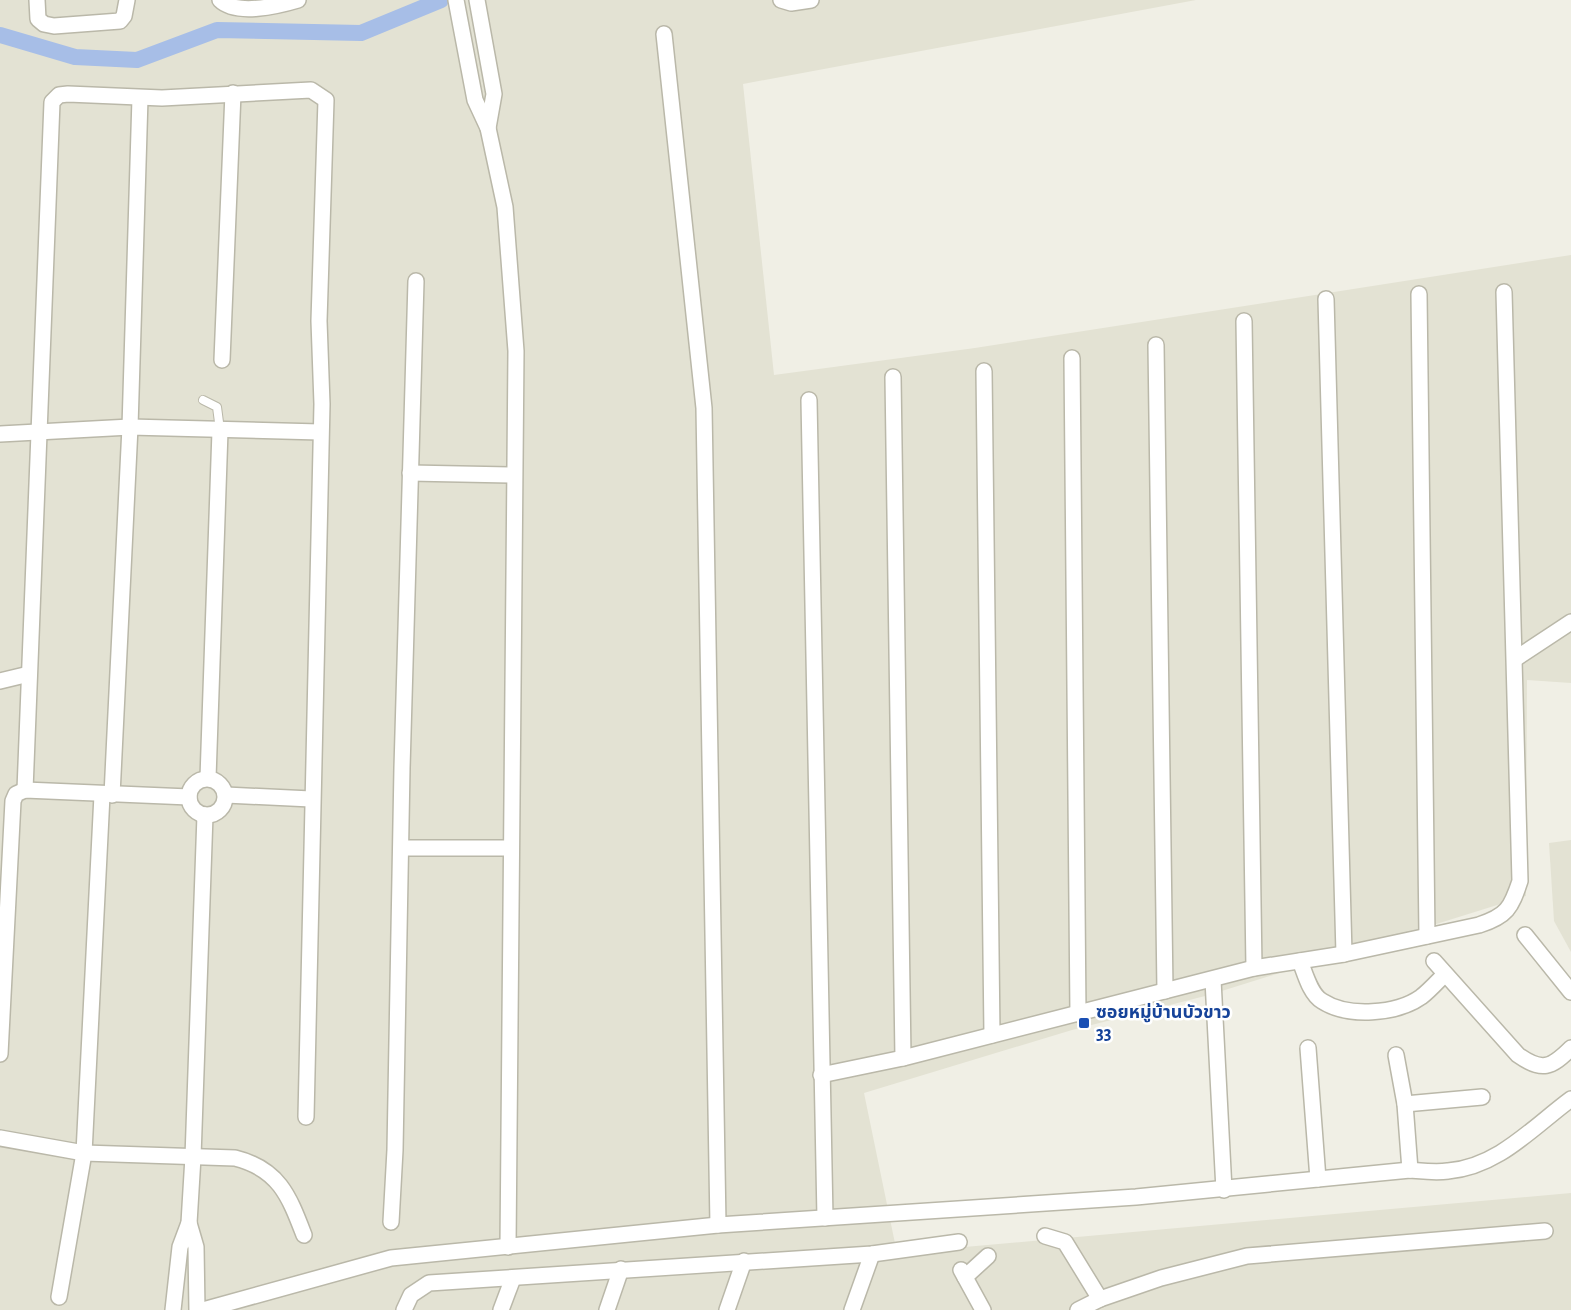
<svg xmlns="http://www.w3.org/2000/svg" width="1571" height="1310" font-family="'Alegreya Sans','Noto Sans Thai',sans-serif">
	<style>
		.residential { fill: #e3e2d3 }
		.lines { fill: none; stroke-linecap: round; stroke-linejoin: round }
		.canal { stroke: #a7bee7; stroke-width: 16 }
		.service-casing { stroke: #bab8a9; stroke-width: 10 }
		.minor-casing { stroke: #bab8a9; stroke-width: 18 }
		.service { stroke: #fff; stroke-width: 8 }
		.minor { stroke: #fff; stroke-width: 15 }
		.transit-dot { fill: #1a4fb4; stroke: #fff; stroke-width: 2 }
		.labels { text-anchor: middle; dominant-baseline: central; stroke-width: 5; stroke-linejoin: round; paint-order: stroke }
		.transit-label { font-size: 18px; font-weight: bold; fill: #164399; stroke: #fff; text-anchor: start }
	</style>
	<rect width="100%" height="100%" fill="#f0efe5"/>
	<g class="residential">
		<path d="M0,0H1196L743,84L774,375L975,348L1571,255V683L1527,680L1526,896L1209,995L1072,1030L864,1093L897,1253L1571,1193V1310H0Z"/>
		<path d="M1571,840V952L1554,921L1549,843Z"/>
	</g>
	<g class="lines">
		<path class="canal" d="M0,35L75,57L137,60L217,30L361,33L441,0"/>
		<g class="service-casing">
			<path id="service" d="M203,400L217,407L220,430"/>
		</g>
		<g class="minor-casing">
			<g id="minor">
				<path d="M37,0L38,19L44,24L54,26L120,21L124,16L127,0"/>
				<path d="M220,0C236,16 278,6 298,0"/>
				<path d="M456,0L475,100L488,128L505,207L516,351L508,1247"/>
				<path d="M477,0L494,94L488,128"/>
				<path d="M781,0L791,3L811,0"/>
				<path d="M664,34L704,408L718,1225"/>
				<path d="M1419,294L1427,936"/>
				<path d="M1326,299L1344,954"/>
				<path d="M1244,321L1254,968"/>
				<path d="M1156,345L1165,991"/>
				<path d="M1072,358L1078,1014"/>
				<path d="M222,360L233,93"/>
				<path d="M984,371L992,1035"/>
				<path d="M893,377L903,1058"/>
				<path d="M809,400L825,1218"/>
				<path d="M0,434L130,427L320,432"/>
				<path d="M410,473L513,475"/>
				<path d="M1515,659L1571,622"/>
				<path d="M0,681L29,674"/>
				<path d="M208,778L220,431"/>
				<circle cx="207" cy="797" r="18"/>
				<path d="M25,790L52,102L59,95L68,94L162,98L311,90L326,100L319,321L322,404L306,1117"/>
				<path d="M112,795L130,427L140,98"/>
				<path d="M226,795L311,799"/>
				<path d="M402,848H510"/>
				<path d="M1525,935L1571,992"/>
				<path d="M1300,961C1305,973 1310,994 1322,1001C1348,1018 1397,1014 1421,997C1429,991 1437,982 1445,974"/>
				<path d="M1434,961L1518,1055C1542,1072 1551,1068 1571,1048"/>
				<path d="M1213,980L1224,1190"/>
				<path d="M1308,1048L1318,1179"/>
				<path d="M0,1054L13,801L16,794L25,790L189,797"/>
				<path d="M1396,1055L1405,1104L1410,1170"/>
				<path d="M821,1075L903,1058L1254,968L1344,954L1479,925C1507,916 1511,908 1520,881L1504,292"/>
				<path d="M1405,1104L1482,1097"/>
				<path d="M0,1138L84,1153L235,1158C279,1169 289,1196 304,1235"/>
				<path d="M391,1222L395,1150L402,768L416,281"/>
				<path d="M189,1223L196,1247L197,1310"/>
				<path d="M1045,1236L1065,1242L1100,1299"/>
				<path d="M961,1270L983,1310"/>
				<path d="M965,1277L988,1256"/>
				<path d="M59,1297L84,1153L102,795"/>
				<path d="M173,1310L180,1247L189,1223L193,1157L205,815"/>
				<path d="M203,1310L391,1258L718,1225L1136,1197L1410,1170C1422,1171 1435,1173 1448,1171C1498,1167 1533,1127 1571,1099"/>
				<path d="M404,1310L411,1295L429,1283L872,1254L959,1242"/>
				<path d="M501,1310L513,1278"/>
				<path d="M607,1310L621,1269"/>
				<path d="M727,1310L744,1261"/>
				<path d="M852,1310L872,1254"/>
				<path d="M1078,1310L1100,1299L1161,1278L1247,1256L1545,1231"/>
			</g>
		</g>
		<use href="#service" class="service"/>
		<use href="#minor" class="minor"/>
	</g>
	<rect class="transit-dot" x="1078" y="1017" width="12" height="12" rx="3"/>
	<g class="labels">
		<g class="transit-label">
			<text x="1096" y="1013">ซอยหมู่บ้านบัวขาว<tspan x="1096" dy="21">33</tspan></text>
		</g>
	</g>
</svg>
